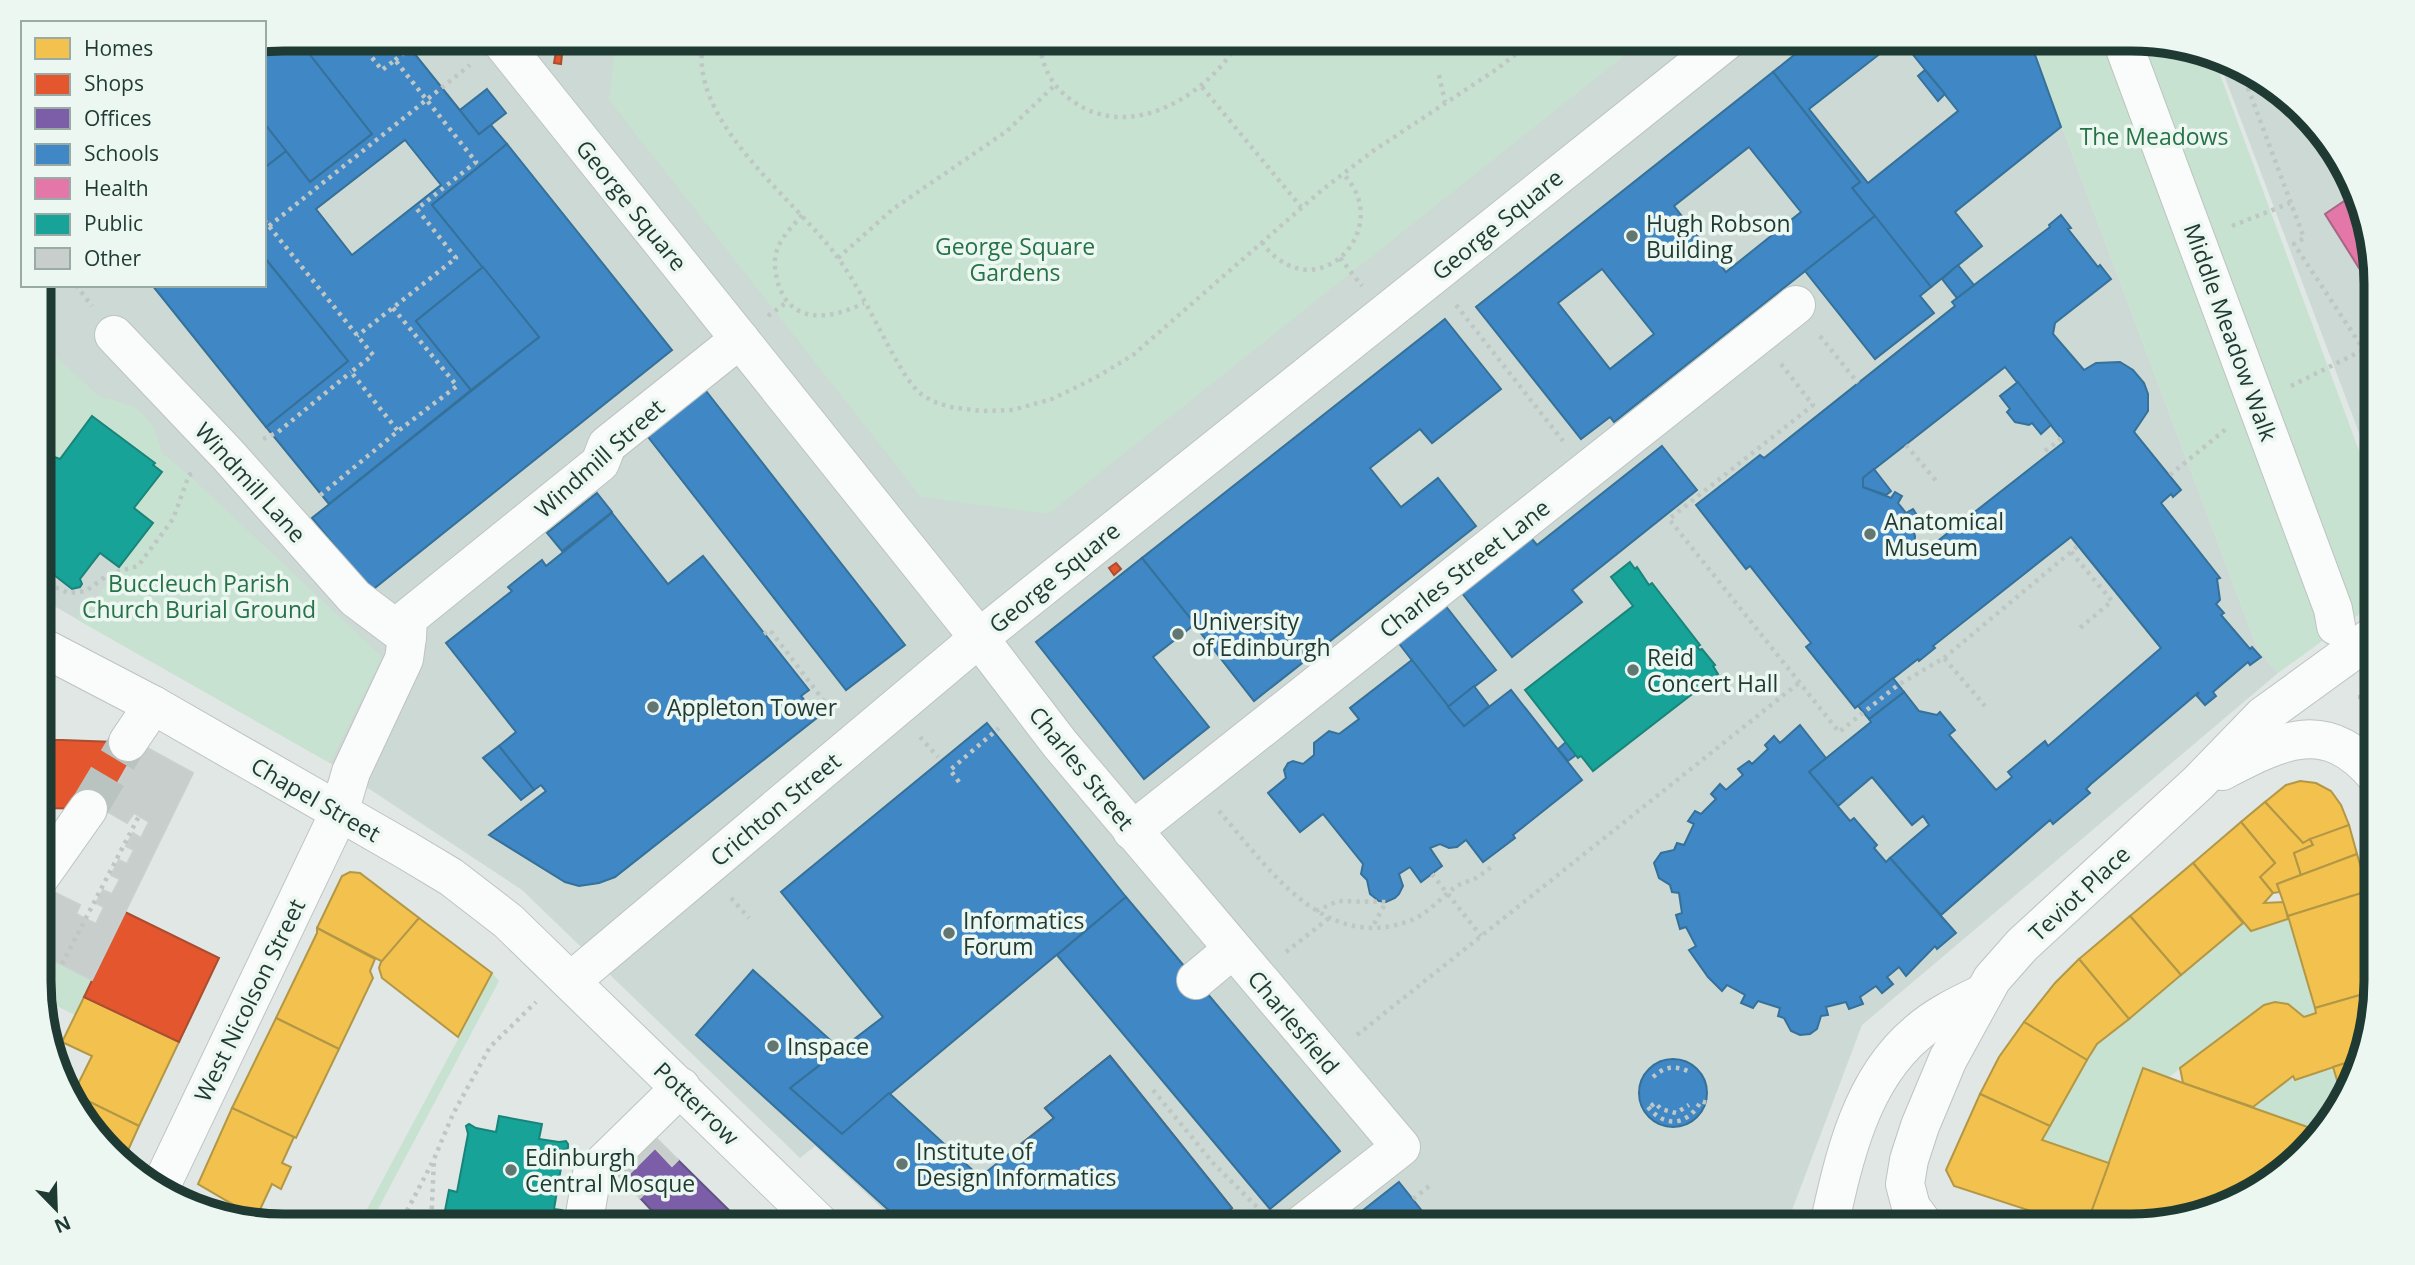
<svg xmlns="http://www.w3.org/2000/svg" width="2415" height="1265" font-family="'Open Sans',sans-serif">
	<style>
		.built { fill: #cdd9d4 }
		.green { fill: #c8e2d1 }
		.homes { fill: #f2c14e; stroke: #b29846; stroke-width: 2 }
		.shops { fill: #e4572e; stroke: #a94e30; stroke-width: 2 }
		.offices { fill: #7b5ea7; stroke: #5f5384; stroke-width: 2 }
		.schools { fill: #3f88c5; stroke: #357199; stroke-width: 2; fill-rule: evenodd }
		.health { fill: #e377a8; stroke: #a86585; stroke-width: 2 }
		.public { fill: #17a398; stroke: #19847a; stroke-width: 2 }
		.building { fill: #c7cecb; stroke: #c9d0cd; stroke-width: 2 }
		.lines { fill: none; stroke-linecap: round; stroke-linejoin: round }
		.minor-tunnel { stroke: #b9c4c1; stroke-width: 38; stroke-dasharray: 38 19; stroke-linecap: butt }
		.minor-casing { stroke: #bdc4c1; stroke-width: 40 }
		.path { stroke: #bfc7c5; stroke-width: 4.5; stroke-dasharray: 3.5 5; stroke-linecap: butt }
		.minor { stroke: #fafbfb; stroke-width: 38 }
		.poi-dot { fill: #627771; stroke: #edf7f2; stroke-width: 2.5 }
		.labels { text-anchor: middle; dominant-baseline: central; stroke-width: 7; stroke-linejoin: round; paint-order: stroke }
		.park-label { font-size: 23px; fill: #277247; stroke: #edf7f2 }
		.street-label { font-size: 23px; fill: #1e3a33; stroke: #edf7f2 }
		.poi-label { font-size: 23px; fill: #1e3a33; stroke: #edf7f2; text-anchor: start }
		.rim { fill: none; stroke: #1e3a33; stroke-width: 9 }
	</style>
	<rect width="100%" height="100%" fill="#e0e7e4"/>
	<g class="built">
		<path d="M283,39H2029L2258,650L2278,673L1862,1025L1786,1226H901L815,1146L800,1158L522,890L330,763L40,598L39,357L45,348L39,341V285H264Z"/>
		<path d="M2218,59L2240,64L2335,147L2374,252L2375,475Z"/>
	</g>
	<g class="green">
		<path d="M616,39V38L1645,39L1048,514L921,497L609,100Z"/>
		<path d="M2029,39H2132L2214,58L2375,494V603L2278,673L2258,650Z"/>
		<path d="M46,348L100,397L111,399L137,408L154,427L162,453L189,475L382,657L330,763L76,619L90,595L96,598L153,523L134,508L162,472L153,465L155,463L92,416L60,459L50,455L39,456V357Z"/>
		<path d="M2288,919L2316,1013L2304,1017C2290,1001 2276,1000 2258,1009L2169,1077L2143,1068L2109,1163L2042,1140L2097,1044L2243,923L2251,931Z"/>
		<path d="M41,954L92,980L75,1015L41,998Z"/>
		<path d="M493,974L499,981L369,1226H358Z"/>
		<path d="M2333,1069L2343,1100L2316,1130L2253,1107L2291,1078L2295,1080Z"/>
	</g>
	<g class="homes">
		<path d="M2300,781L2316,783L2331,791L2341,805L2349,825L2303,843L2265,802L2286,785Z"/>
		<path d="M2265,802L2303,843L2310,839L2313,845L2294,853L2301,875L2277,884L2280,892L2273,893L2260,877L2275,863L2241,822Z"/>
		<path d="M2241,822L2275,863L2260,877L2273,893L2264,903L2284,902L2288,919L2251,931L2193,863Z"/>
		<path d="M2349,825L2357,854L2301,875L2294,853L2313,845L2310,839Z"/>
		<path d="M2357,854L2368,891L2288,916L2277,884Z"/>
		<path d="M2193,863L2243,923L2181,975L2130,916Z"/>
		<path d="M350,872L360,873L419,918L383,962L317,928L342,876Z"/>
		<path d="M2368,891L2376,919V982L2374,991L2315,1008L2288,916Z"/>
		<path d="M2130,916L2181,975L2129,1019L2079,959Z"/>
		<path d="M419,918L492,973L458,1037L382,978L379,968L381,962Z"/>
		<path d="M317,928L375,959L370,971L373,978L339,1049L276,1018L317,933Z"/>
		<path d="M2079,959L2129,1019L2097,1044L2087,1060L2024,1022L2055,983Z"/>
		<path d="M2374,991L2358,1059L2295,1080L2293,1076L2253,1107L2183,1083L2180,1068L2264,1005L2275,1002L2288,1004L2304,1017L2316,1013L2315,1008Z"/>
		<path d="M84,997L179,1042L139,1126L73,1094L92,1056L62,1042Z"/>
		<path d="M276,1018L339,1049L296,1138L232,1108Z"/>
		<path d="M2024,1022L2087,1060L2050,1126L1980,1094L1999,1057Z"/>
		<path d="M2358,1059L2351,1090L2343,1100L2333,1067Z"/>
		<path d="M2143,1068L2183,1083L2316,1130L2267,1185L2147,1226H2086Z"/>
		<path d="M1980,1094L2050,1126L2042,1140L2109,1163L2086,1226H2077L1954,1186L1946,1170Z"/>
		<path d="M84,1099L139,1126L125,1157L80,1118L78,1112Z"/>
		<path d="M232,1108L294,1137L282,1163L291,1167L281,1189L272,1184L256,1218L198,1184Z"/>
	</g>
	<g class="shops">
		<path d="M556,52L562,54L561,64L554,63Z"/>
		<path d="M1116,563L1121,569L1114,575L1109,568Z"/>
		<path d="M40,740H62L141,743L103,809L40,808Z"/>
		<path d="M125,912L219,958L179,1042L84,997Z"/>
		<path d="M1110,1056L1232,1208L1209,1226H989L991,1191L1023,1165L1012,1151L1054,1118L1045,1108Z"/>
	</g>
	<path class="offices" d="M655,1148L672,1166L678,1160L745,1226H641L655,1214L640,1198L646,1192L628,1175Z"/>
	<g class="schools">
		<path d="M283,38H297L372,134L310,182L264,123V42Z"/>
		<path d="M297,38H402L479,134L491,125L507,144L432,205L483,267L416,321L471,390L329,504L266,427L348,361L264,257V168L286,151L310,182L372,134ZM405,140L441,185L352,255L316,209Z"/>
		<path d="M1815,38H2029L2061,127L1955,212L1982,246L1931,287L1852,188L1860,182L1773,72ZM1895,42L1902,50L1906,46L1958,111L1868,183L1809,109Z"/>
		<path d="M1925,70L1945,94L1938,101L1918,76Z"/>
		<path d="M1773,72L1860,182L1852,188L1875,216L1614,422L1610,417L1581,439L1476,307ZM1749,147L1801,212L1726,272L1674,206ZM1602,269L1654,334L1610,369L1558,303Z"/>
		<path d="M487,89L506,113L479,134L460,110Z"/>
		<path d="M264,123L286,151L264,168Z"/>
		<path d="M507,144L672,350L371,591L312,518L539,337L432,205Z"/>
		<path d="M2061,215L2071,228L2068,229L2098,267L2100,265L2111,279L2055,323L2053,334L2084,370L2096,363L2120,362L2133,370L2144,383L2148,394V411L2134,432L2181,490L2173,497L2171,494L2161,503L2220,578L2217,579L2220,600L2216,604L2224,613L2221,615L2250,649L2252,647L2261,657L2250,665L2248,662L2213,692L2216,696L2205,705L2197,696L2199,692L2091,784L2086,789L2090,793L2053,824L2050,820L1941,915L1890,858L1929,825L1923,816L1912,825L1872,777L1838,806L1809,772L1871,722L1869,719L1904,692L1919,711L1937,715L1940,712L1955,730L1949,735L1996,790L2012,777L2008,772L2045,741L2048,746L2161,648L2071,537L1933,646L1935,648L1919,661L1918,659L1855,708L1806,647L1811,643L1750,566L1746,569L1696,505L1760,455L1764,458L1955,306L1952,302L1957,298L2050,227L2049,225ZM2005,367L2064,442L1921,554L1914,552L1915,536L1911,521L1918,517L1913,509L1906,513L1898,503L1902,496L1895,492L1891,498L1863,487V478Z"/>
		<path d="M1875,216L1931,287L1920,296L1934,313L1875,359L1805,271Z"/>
		<path d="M264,257L348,361L266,427L152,285H264Z"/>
		<path d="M1958,265L1974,285L1957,298L1942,279Z"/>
		<path d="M483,267L539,337L471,390L416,321Z"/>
		<path d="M1445,319L1501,389L1432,443L1420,429L1370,468L1401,507L1438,478L1476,526L1254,701L1142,558Z"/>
		<path d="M699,382L905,645L846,690L641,428Z"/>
		<path d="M2018,382L2051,425L2041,434L2032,423L2029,425L2015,422L2007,412L2010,409L2000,396Z"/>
		<path d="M1662,446L1697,490L1572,590L1582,602L1512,657L1458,588L1527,533L1537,545Z"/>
		<path d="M1874,469L1891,491L1886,495L1863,487V478Z"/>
		<path d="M597,493L612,512L562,551L547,533Z"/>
		<path d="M612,513L668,584L703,556L809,690L801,696L818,717L615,877L599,883L579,886L565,882L489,835L546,791L541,785L534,790L499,746L516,732L446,643L512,591L508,587L542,560L546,566Z"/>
		<path d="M1142,558L1195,624L1153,657L1209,727L1144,779L1036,642Z"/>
		<path d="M1441,600L1496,670L1448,707L1394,637Z"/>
		<path d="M1412,660L1464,726L1511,690L1582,780L1513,835L1515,838L1483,862L1466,840L1457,847L1449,848L1440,844L1430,848L1442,866L1421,882L1410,867L1399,874L1403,886L1399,894L1395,898L1386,902L1379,901L1370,894L1367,880L1361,874L1363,864L1323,814L1300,832L1268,793L1286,778L1284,770L1288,763L1293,761L1303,764L1314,755V743L1329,731L1339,734L1359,719L1350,708Z"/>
		<path d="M1893,678L1904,692L1869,719L1858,706Z"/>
		<path d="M1474,686L1489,706L1464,726L1448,707Z"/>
		<path d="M987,723L1126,897L842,1134L790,1088L883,1017L781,892Z"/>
		<path d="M1800,725L1826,758L1809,772L1850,821L1854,818L1877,845L1874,848L1886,862L1890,858L1956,933L1937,949L1935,946L1906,976L1899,967L1887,977L1893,984L1882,993L1876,986L1860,997L1863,1004L1849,1009L1846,1002L1826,1007L1828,1015L1821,1016L1817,1029L1810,1034L1800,1035L1791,1031L1784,1018L1778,1016L1780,1008L1758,1001L1753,1008L1741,1003L1745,995L1727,985L1722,991L1708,977L1689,950L1696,946L1686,927L1680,929L1676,915L1682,913L1679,893L1672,892L1670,885L1659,878L1654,863L1661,853L1674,850L1677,843L1684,845L1694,824L1688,821L1695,811L1701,814L1716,799L1711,794L1720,784L1726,790L1743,775L1738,769L1749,761L1752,764L1768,749L1765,745L1774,736L1780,743Z"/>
		<path d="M1566,742L1576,755L1568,761L1558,749Z"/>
		<path d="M499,746L534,790L521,800L483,758Z"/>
		<path d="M1126,897L1340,1151L1270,1209L1057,955Z"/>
		<path d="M753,970L840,1049L790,1088L842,1134L889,1093L980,1177L1054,1118L1045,1108L1110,1056L1232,1208L1209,1226H906L696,1035Z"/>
		<circle cx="1673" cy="1093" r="34"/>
		<path d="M1399,1182L1434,1226H1343Z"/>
	</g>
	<path class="health" d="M2353,195L2374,252L2375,285L2362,266L2359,268L2325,214Z"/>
	<g class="public">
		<path d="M92,416L155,463L153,465L162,472L134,508L153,523L119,567L100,553L80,579L82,584L80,587L72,589L45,568L40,575L39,456L49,455L60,459Z"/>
		<path d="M1630,562L1635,569L1637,567L1649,585L1652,583L1700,645L1697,647L1700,650L1702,649L1715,665L1713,666L1718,674L1593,771L1581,756L1578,758L1525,690L1633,606L1611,577Z"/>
		<path d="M499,1116L542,1124L539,1139L559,1142L566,1141L568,1144V1148L564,1150L554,1209L562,1210L559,1226H442L449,1190L457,1192L468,1134L466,1126L469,1124L476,1128L496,1132Z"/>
	</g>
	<g class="building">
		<path d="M140,744L193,773L92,980L41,954L40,919L54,892L80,905L76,914L96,924L104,907L96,903L103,890L112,894L120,879L111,875L119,860L127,864L134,850L126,846L133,833L141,838L149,822L134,813L127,823L103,809Z"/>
		<path d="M643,1125L678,1160L672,1166L655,1148L628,1175L646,1192L640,1198L604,1163Z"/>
	</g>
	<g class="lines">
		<path class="minor-tunnel" d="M88,809L128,742"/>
		<g class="minor-casing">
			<g id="minor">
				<path d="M504,38L501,41L979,638L1060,744L1401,1147L1300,1226"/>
				<path d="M2121,38L2333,609L2336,626"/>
				<path d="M114,335L228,455L355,598L407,637L404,659L351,772L339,813L160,1188"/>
				<path d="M407,637L408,618L600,463L607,445L740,339"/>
				<path d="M40,646L153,705L406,850L451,877L508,921L822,1226"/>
				<path d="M128,742L153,705"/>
				<path d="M2222,771C2280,741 2326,716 2376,776"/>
				<path d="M1132,831L1796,305"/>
				<path d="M40,877L88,809"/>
				<path d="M1196,980L1232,950"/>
				<path d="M571,981L979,638L1730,38"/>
				<path d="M583,1226L592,1174L681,1087"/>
				<path d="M1829,1226C1844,1157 1861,1080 1917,1033C1936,1016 1959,1005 1982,994"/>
				<path d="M1925,1226L1911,1207L1905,1184L1909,1160L1920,1126L1948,1059L1992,979L2022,945L2198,783L2263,716L2376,634"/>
			</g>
		</g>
		<g class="path">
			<path d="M356,38L382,70L395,60L476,162L417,209L456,258L357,336"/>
			<path d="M704,38C684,120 795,198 838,258C865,295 882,339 907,378L918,392L932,401L950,407L981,411L1013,410L1034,404L1052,399L1095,378L1133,355L1322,190L1373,151L1497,69L1536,38"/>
			<path d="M1039,38C1041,66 1051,86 1074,102C1133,143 1211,93 1241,38"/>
			<path d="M395,60L422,38"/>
			<path d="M2239,64L2304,238L2294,244L2375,367"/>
			<path d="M1439,75L1445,102"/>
			<path d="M1202,87L1301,207"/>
			<path d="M802,215C793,226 781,237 777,250C773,261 775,272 778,283C791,326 832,319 864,303"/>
			<path d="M264,220L373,355L351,372L398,431L317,498"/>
			<path d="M269,226L470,65"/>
			<path d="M2232,226L2290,203"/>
			<path d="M1262,242C1266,248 1271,254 1277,258C1329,299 1392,223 1343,174"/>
			<path d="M838,258L893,209L1007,131L1054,86"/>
			<path d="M1340,258L1362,286"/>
			<path d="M76,285L92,306"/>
			<path d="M1456,305L1563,441"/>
			<path d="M393,308L457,386L398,431"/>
			<path d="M768,316L787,302"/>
			<path d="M1820,336L1858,383"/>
			<path d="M1781,364L1813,405L1669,519L1839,732L1898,685L1944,658L1985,706"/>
			<path d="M2291,386L2363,350L2375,341"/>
			<path d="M263,439L278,432L351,372"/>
			<path d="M1906,445L1938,483"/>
			<path d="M2045,451L2062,438"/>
			<path d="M2170,475L2226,429"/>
			<path d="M2071,552L2112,601L2080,628"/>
			<path d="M40,581L69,593L86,591L109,574L138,566L173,519L189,475L192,474"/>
			<path d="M764,634L770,630L833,713"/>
			<path d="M1944,658L2078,546"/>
			<path d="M2358,697H2376"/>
			<path d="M920,737L938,757"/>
			<path d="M959,782L950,770L999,728"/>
			<path d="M1219,811C1267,866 1323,953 1409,921C1427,915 1441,897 1457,886C1463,882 1470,881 1476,878C1483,874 1488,869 1494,865"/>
			<path d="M1432,874L1481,936"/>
			<path d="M731,898L749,918"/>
			<path d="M1316,911L1338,901L1386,902L1373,926"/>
			<path d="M1286,952L1329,918"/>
			<path d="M62,964L139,816"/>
			<path d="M1357,1035L1800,682"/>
			<path d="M1653,1077C1665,1066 1675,1065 1690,1072"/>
			<path d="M1153,1090L1213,1163L1265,1215"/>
			<path d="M1651,1106L1655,1103L1661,1109L1676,1113L1689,1105"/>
			<path d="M1648,1107C1666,1129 1688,1125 1701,1101L1707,1103"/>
			<path d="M1413,1199L1433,1183"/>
			<path d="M399,1226L432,1163"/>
			<path d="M431,1226L434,1159L453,1114L490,1047L536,1002"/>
		</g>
		<use href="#minor" class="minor"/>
	</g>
	<g class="poi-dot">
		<circle cx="1632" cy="236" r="7"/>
		<circle cx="1870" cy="534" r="7"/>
		<circle cx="1178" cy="634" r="7"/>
		<circle cx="1633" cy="670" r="7"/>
		<circle cx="653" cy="707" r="7"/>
		<circle cx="949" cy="933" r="7"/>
		<circle cx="773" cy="1046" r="7"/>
		<circle cx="902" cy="1164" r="7"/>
		<circle cx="511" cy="1170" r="7"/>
	</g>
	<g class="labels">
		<g class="park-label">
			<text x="2154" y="136">The Meadows</text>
			<text x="1015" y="246">George Square<tspan x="1015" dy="26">Gardens</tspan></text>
			<text x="199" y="583">Buccleuch Parish<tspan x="199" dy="26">Church Burial Ground</tspan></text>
		</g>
		<g class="street-label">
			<text transform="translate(632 205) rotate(51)">George Square</text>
			<text transform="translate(1497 224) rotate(-39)">George Square</text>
			<text transform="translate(2231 332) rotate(70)">Middle Meadow Walk</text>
			<text transform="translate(599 458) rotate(-42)">Windmill Street</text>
			<text transform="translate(251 482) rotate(48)">Windmill Lane</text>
			<text transform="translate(1464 568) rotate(-38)">Charles Street Lane</text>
			<text transform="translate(1054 577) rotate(-39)">George Square</text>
			<text transform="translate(1082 768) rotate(51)">Charles Street</text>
			<text transform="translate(316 799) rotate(30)">Chapel Street</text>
			<text transform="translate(775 809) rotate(-40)">Crichton Street</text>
			<text transform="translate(2079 893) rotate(-43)">Teviot Place</text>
			<text transform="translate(249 1000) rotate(-64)">West Nicolson Street</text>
			<text transform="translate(1294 1022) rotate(50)">Charlesfield</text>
			<text transform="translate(697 1103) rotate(44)">Potterrow</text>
		</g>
		<g class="poi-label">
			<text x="1646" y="223">Hugh Robson<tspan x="1646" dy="26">Building</tspan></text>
			<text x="1884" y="521">Anatomical<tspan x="1884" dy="26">Museum</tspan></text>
			<text x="1192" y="621">University<tspan x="1192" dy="26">of Edinburgh</tspan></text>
			<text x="1647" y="657">Reid<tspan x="1647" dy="26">Concert Hall</tspan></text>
			<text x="667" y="707">Appleton Tower</text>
			<text x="963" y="920">Informatics<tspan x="963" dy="26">Forum</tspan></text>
			<text x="787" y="1046">Inspace</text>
			<text x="916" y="1151">Institute of<tspan x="916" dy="26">Design Informatics</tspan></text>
			<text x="525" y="1157">Edinburgh<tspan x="525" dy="26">Central Mosque</tspan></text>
		</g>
	</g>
	<path d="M0 0H2415V1265H0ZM284 51H2131A233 233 0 0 1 2364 284V981A233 233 0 0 1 2131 1214H284A233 233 0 0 1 51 981V284A233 233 0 0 1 284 51Z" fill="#edf7f2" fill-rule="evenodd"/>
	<path class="rim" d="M284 51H2131A233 233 0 0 1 2364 284V981A233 233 0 0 1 2131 1214H284A233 233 0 0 1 51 981V284A233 233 0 0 1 284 51Z"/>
	<rect x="21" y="21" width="245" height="266" fill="#edf7f2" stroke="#9aaba6" stroke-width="2"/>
	<rect x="35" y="38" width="35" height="21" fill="#f2c14e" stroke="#9aaba6" stroke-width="2"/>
	<text x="84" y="56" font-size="21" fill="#1e3a33">Homes</text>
	<rect x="35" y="74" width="35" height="21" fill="#e4572e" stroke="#9aaba6" stroke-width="2"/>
	<text x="84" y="91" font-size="21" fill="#1e3a33">Shops</text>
	<rect x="35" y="108" width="35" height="21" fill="#7b5ea7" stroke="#9aaba6" stroke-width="2"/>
	<text x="84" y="126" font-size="21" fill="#1e3a33">Offices</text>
	<rect x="35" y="144" width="35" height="21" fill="#3f88c5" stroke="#9aaba6" stroke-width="2"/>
	<text x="84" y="161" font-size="21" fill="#1e3a33">Schools</text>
	<rect x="35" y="178" width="35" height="21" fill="#e377a8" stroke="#9aaba6" stroke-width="2"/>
	<text x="84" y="196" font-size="21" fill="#1e3a33">Health</text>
	<rect x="35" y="214" width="35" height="21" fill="#17a398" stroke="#9aaba6" stroke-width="2"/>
	<text x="84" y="231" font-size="21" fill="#1e3a33">Public</text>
	<rect x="35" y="248" width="35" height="21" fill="#c7cecb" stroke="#9aaba6" stroke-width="2"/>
	<text x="84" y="266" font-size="21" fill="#1e3a33">Other</text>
	<g transform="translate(56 1209) rotate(157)" stroke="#edf7f2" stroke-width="5" paint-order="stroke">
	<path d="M0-5L12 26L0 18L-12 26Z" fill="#1e3a33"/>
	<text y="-10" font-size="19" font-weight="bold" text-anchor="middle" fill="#1e3a33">N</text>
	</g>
</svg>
